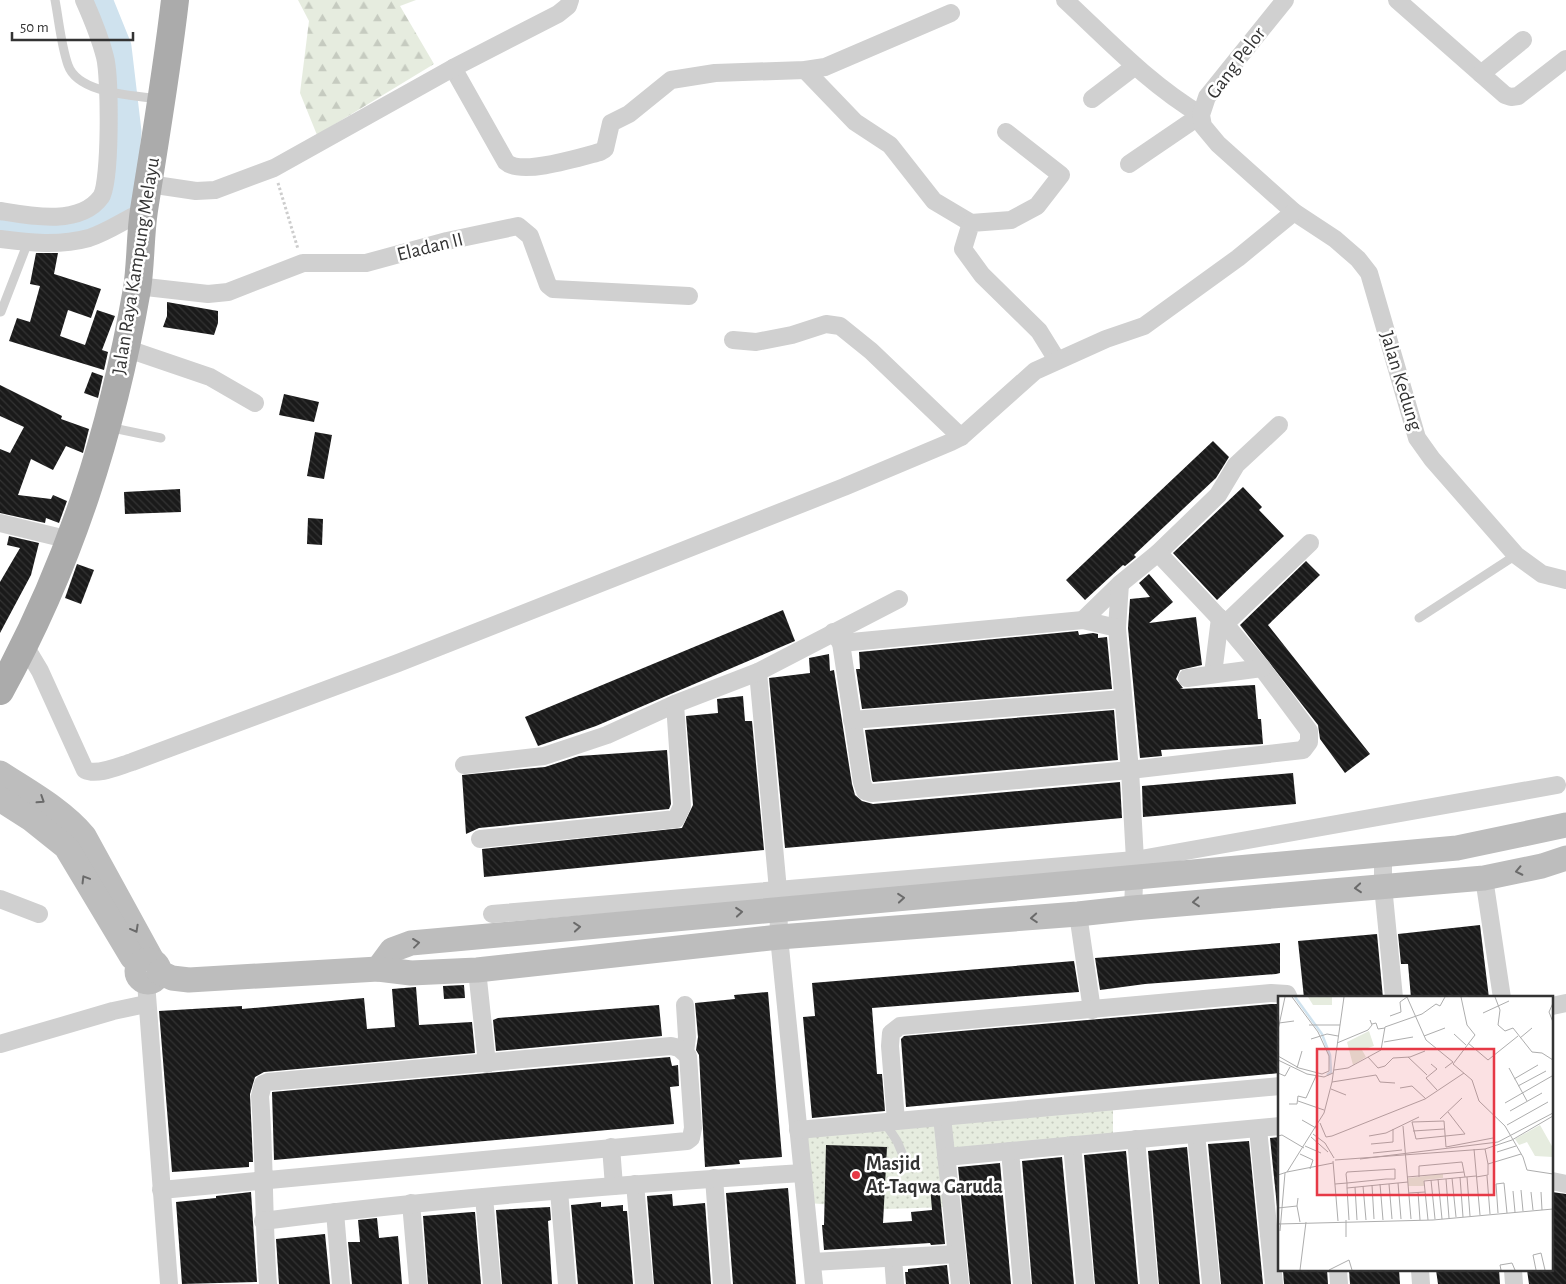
<svg xmlns="http://www.w3.org/2000/svg" width="1566" height="1284" font-family="'Alegreya Sans',sans-serif">
	<style>
		.forest { fill: url(#forest-firs) }
		.park { fill: url(#park-dots) }
		.lines { fill: none; stroke-linecap: round; stroke-linejoin: round }
		.river { stroke: #cfe2ee; stroke-width: 29 }
		.building { fill: url(#building-back-hatch) }
		.path { stroke: #cdcdcd; stroke-width: 3; stroke-dasharray: 2.5 2.5; stroke-linecap: butt }
		.lane { stroke: #d0d0d0; stroke-width: 9 }
		.street { stroke: #d0d0d0; stroke-width: 18 }
		.secondary { stroke: #bdbdbd; stroke-width: 25 }
		.primary { stroke: #ababab; stroke-width: 28 }
		.oneway { stroke: #6a6a6a }
		.poi-dot { fill: #e63946; stroke: #fff; stroke-width: 2 }
		.labels { text-anchor: middle; dominant-baseline: central; stroke-width: 5; stroke-linejoin: round; paint-order: stroke }
		.street-label { font-size: 20px; fill: #333; stroke: #fff }
		.poi-label { font-size: 20px; font-weight: bold; fill: #333; stroke: #fff; text-anchor: start }
		.inset-river { fill: none; stroke: #cfe2ee; stroke-width: 2.5 }
		.inset-road { fill: none; stroke: #adadad; stroke-width: 1 }
		.view { fill: #e63946; fill-opacity: 0.15; stroke: #e63946; stroke-width: 2.5 }
		.inset-edge { fill: none; stroke: #333; stroke-width: 2.5 }
	</style>
	<defs>
		<pattern id="forest-firs" width="22" height="20" patternUnits="userSpaceOnUse" patternTransform="scale(1.25)"><rect width="22" height="20" fill="#e6ecdf"/><path d="M5 1l3.5 6h-7zM16 11l3.5 6h-7z" fill="#c6cbc0"/></pattern>
		<pattern id="park-dots" width="8" height="8" patternUnits="userSpaceOnUse" patternTransform="scale(1.25)"><rect width="8" height="8" fill="#e6ecdf"/><path d="M2 2h.1M6 6h.1" fill="none" stroke="#c6cbc0" stroke-width="1.8" stroke-linecap="round"/></pattern>
		<pattern id="building-back-hatch" width="6" height="6" patternUnits="userSpaceOnUse" patternTransform="scale(1.25)"><rect width="6" height="6" fill="#1a1a1a"/><path d="M-1 5l2 2M0 0l6 6M5-1l2 2" fill="none" stroke="#333"/></pattern>
	</defs>
	<rect width="100%" height="100%" fill="#fff"/>
	<path class="forest" d="M298,0H416L400,6L434,64L317,135L300,93L309,21Z"/>
	<g class="park">
		<path d="M1113,1102V1138L947,1155L945,1117Z"/>
		<path d="M940,1122L946,1207L887,1209L808,1203L804,1135Z"/>
	</g>
	<g class="lines">
		<path class="river" d="M0,229L6,231L95,223L121,203L127,132L117,47L98,0"/>
	</g>
	<g class="building">
		<path d="M36,253H58L54,274L101,289L91,318L68,310L60,336L85,345L97,310L115,316L102,350L108,352L104,370L9,341L17,318L30,322L40,286L30,284Z"/>
		<path d="M167,302L218,311V323L214,335L163,327L167,316Z"/>
		<path d="M92,372L103,376L98,398L84,393Z"/>
		<path d="M0,385L62,416L61,419L89,429L83,453L66,446L53,470L31,459L18,495L51,499L53,495L67,501L59,523L46,518L45,523L0,513V449L10,453L24,427L0,416Z"/>
		<path d="M284,394L319,402L314,422L279,415Z"/>
		<path d="M315,432L332,435L324,479L307,476Z"/>
		<path d="M1213,441L1229,457L1216,478L1134,555L1136,557L1125,566L1123,565L1085,600L1066,580Z"/>
		<path d="M1243,487L1262,507L1259,510L1284,536L1217,600L1173,553Z"/>
		<path d="M180,489L181,512L125,514L124,492Z"/>
		<path d="M308,518L323,519L322,545L307,544Z"/>
		<path d="M9,536L39,543L31,575L0,633V582L20,548L7,545Z"/>
		<path d="M1306,561L1320,575L1268,625L1370,754L1345,773L1320,739L1318,725L1240,625Z"/>
		<path d="M77,564L94,570L81,604L65,598Z"/>
		<path d="M1149,574L1173,602L1149,623L1196,617L1202,665L1180,670L1176,679L1183,688L1180,689L1255,685L1258,719H1261L1263,744L1161,750L1162,756L1140,758L1128,628L1130,599L1150,597L1139,583Z"/>
		<path d="M783,610L795,641L596,726L538,746L525,717Z"/>
		<path d="M1078,631L1079,635L1093,633L1098,634V638L1107,637L1112,689L862,709L856,669H860L859,652Z"/>
		<path d="M829,654L830,671L834,670L852,784L855,795L862,801L873,804L1120,782L1122,818L785,848L769,678L810,673L809,658Z"/>
		<path d="M743,696L745,721H752L764,850L484,877L482,849L682,828L693,805L686,716L718,713L717,699Z"/>
		<path d="M1114,710L1118,760L873,782L872,780L865,730Z"/>
		<path d="M667,750L671,804L669,809L479,828L466,834L462,775L545,767L579,756Z"/>
		<path d="M1293,773L1296,804L1143,817L1142,786Z"/>
		<path d="M1480,925L1489,998H1411L1408,964H1401L1398,934Z"/>
		<path d="M1377,934L1383,998H1304L1298,941Z"/>
		<path d="M1280,943V973L1276,974L1145,984L1100,990L1095,958Z"/>
		<path d="M1074,961L1079,992L872,1008L877,1074H882L885,1111L812,1118L803,1017L815,1016L812,983Z"/>
		<path d="M464,985L465,998L444,999L443,986Z"/>
		<path d="M416,987L419,1025L472,1022L475,1053L264,1072L255,1077L250,1094L253,1162H249V1167L172,1172L159,1011L242,1006V1009L364,998L367,1029L395,1027L392,989Z"/>
		<path d="M768,992L782,1157L739,1160L740,1164L705,1167L699,1055L696,1050L698,1037L695,1003L735,999L734,995Z"/>
		<path d="M1271,1004H1280V1073L906,1107L901,1039L904,1036Z"/>
		<path d="M659,1005L662,1036L496,1051L493,1020L498,1018Z"/>
		<path d="M670,1057L672,1066L678,1065L679,1086L670,1087L674,1124L274,1160L272,1092Z"/>
		<path d="M1280,1137V1236L1270,1138Z"/>
		<path d="M1249,1141L1263,1284H1221L1208,1144Z"/>
		<path d="M826,1145L887,1147L883,1223L912,1221L911,1212L932,1210L930,1185H939L945,1244L931,1245L930,1243L824,1250L822,1225H824Z"/>
		<path d="M1187,1147L1200,1284H1159L1148,1151Z"/>
		<path d="M1126,1151L1138,1284H1095L1084,1155Z"/>
		<path d="M1062,1157L1074,1284H1032L1022,1161Z"/>
		<path d="M1000,1163L1011,1284H970L958,1167Z"/>
		<path d="M788,1188L796,1284H733L726,1193Z"/>
		<path d="M251,1192L257,1282L182,1284L176,1202L216,1198V1196Z"/>
		<path d="M1552,1192L1566,1194V1284H1529L1527,1270H1553Z"/>
		<path d="M672,1194L673,1206L705,1203L711,1284H654L647,1196Z"/>
		<path d="M601,1202V1207L623,1205V1211H627L633,1284H578L571,1205Z"/>
		<path d="M550,1207L551,1220L548,1221L552,1284H502L496,1210Z"/>
		<path d="M472,1212H475L481,1284H428L423,1216Z"/>
		<path d="M377,1218L379,1238L398,1236L402,1284H352L348,1242H360L358,1220Z"/>
		<path d="M325,1234L330,1284H279L276,1239Z"/>
		<path d="M947,1265L949,1284H906L905,1272H908V1269Z"/>
		<path d="M1283,1270H1327L1328,1284H1284Z"/>
		<path d="M1349,1270H1399L1400,1284H1350Z"/>
		<path d="M1436,1270H1499L1500,1284H1438Z"/>
	</g>
	<g class="lines">
		<path class="path" d="M278,183L298,249"/>
		<g class="lane">
			<path d="M55,0C59,21 61,45 68,65C78,94 133,95 159,99"/>
			<path d="M1,312L28,242"/>
			<path d="M108,427L161,438"/>
			<path d="M1419,618L1516,555"/>
			<path d="M885,1123L897,1141L907,1165"/>
		</g>
		<g class="street">
			<path d="M1065,0C1109,41 1149,84 1201,115L1129,164"/>
			<path d="M1285,0L1207,97L1201,115L1203,126L1218,144L1294,212L1335,239L1358,259L1369,273L1417,438L1432,459L1516,555L1542,574L1566,580"/>
			<path d="M1397,0L1505,95L1511,97L1518,96L1566,59"/>
			<path d="M453,68L506,162C521,176 581,157 600,152L605,149L611,123L629,114L671,80L715,73L805,70L825,67L951,13"/>
			<path d="M805,70L855,122L890,145L934,201L971,223"/>
			<path d="M1481,74L1523,40"/>
			<path d="M1092,99L1134,67"/>
			<path d="M1006,132L1061,175L1037,206L1011,220L971,223L963,249L982,275L1039,331L1057,360"/>
			<path d="M149,184L196,191L215,190L274,168L453,68L558,14L568,6L570,0"/>
			<path d="M0,211C30,216 80,226 101,197C111,183 110,76 105,57C100,37 92,18 84,0"/>
			<path d="M0,239C29,243 60,246 89,238C108,232 126,219 144,211"/>
			<path d="M137,286L208,294L228,292L303,263H366L447,241L518,226L530,236L548,285L553,289L689,296"/>
			<path d="M733,340L756,342L792,335L826,324L840,326L871,351L961,437"/>
			<path d="M125,348L210,377L255,403"/>
			<path d="M0,523L70,540"/>
			<path d="M1083,620L1120,584L1158,553L1218,495L1236,465L1279,425"/>
			<path d="M1225,624L1310,543"/>
			<path d="M1117,628L1120,584"/>
			<path d="M833,632L841,643L1083,620L1117,628L1130,770L1135,860L1133,908"/>
			<path d="M841,643L862,782L865,791L872,793L1130,770L1303,750L1309,742V731L1262,668L1225,624L1158,553"/>
			<path d="M25,646L40,671L85,770C97,776 119,766 132,762L398,663L844,487L951,442L961,437L1035,371L1106,339L1144,326L1238,258L1294,212"/>
			<path d="M758,672L778,890L779,937L814,1284"/>
			<path d="M1213,674L1220,618"/>
			<path d="M1187,678L1262,668"/>
			<path d="M852,720L1122,699"/>
			<path d="M464,765L544,756L607,735L675,704L758,672L899,599"/>
			<path d="M480,839L676,819L682,806L675,704"/>
			<path d="M1383,855V886L1394,998"/>
			<path d="M1484,878L1502,998"/>
			<path d="M0,899L39,914"/>
			<path d="M492,914L1135,860L1557,785"/>
			<path d="M1078,914L1092,1010"/>
			<path d="M477,970L487,1064"/>
			<path d="M146,982L169,1284"/>
			<path d="M685,1005L687,1037L685,1052"/>
			<path d="M1552,1006L1566,1003"/>
			<path d="M0,1044L113,1011L146,1004"/>
			<path d="M942,1117L960,1284"/>
			<path d="M896,1121L890,1046L891,1033L900,1026L1271,993L1287,994L1289,998"/>
			<path d="M1258,1129L1274,1284"/>
			<path d="M798,1130L1280,1086"/>
			<path d="M1196,1134L1211,1284"/>
			<path d="M1136,1139L1149,1284"/>
			<path d="M1072,1145L1085,1284"/>
			<path d="M611,1147L614,1186"/>
			<path d="M1010,1151L1022,1284"/>
			<path d="M946,1157L1280,1126"/>
			<path d="M714,1178L722,1284"/>
			<path d="M1552,1181L1566,1184"/>
			<path d="M635,1184L644,1284"/>
			<path d="M161,1190L687,1141L691,1138L693,1128L688,1056L679,1048L671,1046L268,1082L263,1084L260,1096C265,1159 263,1221 268,1284"/>
			<path d="M559,1191L567,1284"/>
			<path d="M484,1197L492,1284"/>
			<path d="M411,1203L418,1284"/>
			<path d="M335,1212L341,1284"/>
			<path d="M263,1221C442,1198 623,1184 803,1173"/>
			<path d="M893,1257L895,1284"/>
			<path d="M812,1262L957,1254"/>
			<path d="M1338,1270L1339,1284"/>
			<path d="M1420,1270L1421,1284"/>
			<path d="M1513,1270L1514,1284"/>
		</g>
		<g class="secondary">
			<path d="M0,773C29,792 61,809 84,836L152,960"/>
			<path d="M0,799L31,819L66,847L132,957"/>
			<circle cx="148" cy="971" r="11"/>
			<path d="M378,969L392,950L411,943L1457,848L1566,825"/>
			<path d="M159,972L172,978L189,980L378,969L411,973L477,970L779,937L1078,914L1133,908L1484,878L1542,866L1566,858"/>
		</g>
		<path class="primary" d="M0,691C70,564 112,432 137,289C141,263 140,236 144,210C155,140 167,70 175,0"/>
	</g>
	<defs><path id="oneway-chevron" d="M-2-3.5L2.5 0L-2 3.5" fill="none" stroke-width="1.6" stroke-linecap="round" stroke-linejoin="round" transform="scale(1.25)"/></defs>
	<g class="oneway">
		<use href="#oneway-chevron" transform="translate(41 800) rotate(33)"/>
		<use href="#oneway-chevron" transform="translate(1519 871) rotate(168)"/>
		<use href="#oneway-chevron" transform="translate(85 879) rotate(-121)"/>
		<use href="#oneway-chevron" transform="translate(1358 888) rotate(175)"/>
		<use href="#oneway-chevron" transform="translate(901 898) rotate(-5)"/>
		<use href="#oneway-chevron" transform="translate(1196 902) rotate(175)"/>
		<use href="#oneway-chevron" transform="translate(739 912) rotate(-5)"/>
		<use href="#oneway-chevron" transform="translate(1034 918) rotate(176)"/>
		<use href="#oneway-chevron" transform="translate(577 927) rotate(-5)"/>
		<use href="#oneway-chevron" transform="translate(135 929) rotate(61)"/>
		<use href="#oneway-chevron" transform="translate(416 943) rotate(-7)"/>
	</g>
	<circle class="poi-dot" cx="856" cy="1175" r="5"/>
	<g class="labels">
		<g class="street-label">
			<text transform="translate(1236 63) rotate(-53)">Gang Pelor</text>
			<text transform="translate(430 247) rotate(-14)">Eladan II</text>
			<text transform="translate(136 266) rotate(-81)">Jalan Raya Kampung Melayu</text>
			<text transform="translate(1401 381) rotate(73)">Jalan Kedung</text>
		</g>
		<g class="poi-label">
			<text x="866" y="1164">Masjid<tspan x="866" dy="23">At-Taqwa Garuda</tspan></text>
		</g>
	</g>
	<g transform="translate(1278 996)">
		<rect width="275" height="275" fill="#fff"/>
		<path d="M91,35L96,50L84,54L88,61L75,69L69,46Z" fill="#e6ecdf"/>
		<path d="M30,1H54V9H35Z" fill="#e6ecdf"/>
		<path d="M262,129L275,152V161L257,160L249,146L241,149L237,143ZM165,178V182L146,184V190H130V182Z" fill="#e6ecdf"/>
		<path class="inset-river" d="M17,1L44,38L52,59L53,76L49,79"/>
		<path class="inset-road" d="M129,1L148,44L175,66L167,72M183,1L189,29L197,39L175,68L194,84L201,105L227,130L245,161L249,174L275,178M217,1L222,14L220,29L227,35L235,32L254,56L264,57L275,64M275,7L271,16L275,26M205,17L231,5M112,20L123,16L122,6L129,1M1,27L16,25M94,28L98,27L100,33L107,32M31,29H62M0,34L7,1M176,38L188,49M146,40L167,32M242,42L254,32M33,43L49,38L60,40M106,46L135,41M59,47L90,34L94,29L92,24M190,47L210,64L240,40M0,60L21,72L44,78L51,75V60L40,36L14,1M90,61L100,72L107,70L115,62L132,61L147,55M130,61L149,79M0,64L29,78L46,81L55,77M153,68L159,73L148,82L159,94M19,72L24,55M231,72L249,105M56,74L70,72L103,54L107,31L144,18L158,8L162,10L167,1M0,77L7,80L12,71M236,83L260,69M54,86L98,79L102,86L117,87M240,90L268,75M122,92L134,90L148,103M53,93L68,99M20,105L46,114M227,107L274,80M11,108H19L20,100L28,102L38,80M232,115L264,97M162,123L184,102M24,124L38,132M134,126L138,143L187,138L170,116M134,126L166,125L168,151M42,127L48,141L54,140L147,103L186,77M229,129L270,106M125,130L133,223M135,135L166,133M35,138L47,147L56,162M0,140L4,139L26,152M91,140L108,137L141,121M33,141L50,156M93,148L115,146V133M27,150L43,157M168,151L215,142M196,153L202,219M207,153L210,168L243,158M219,156L238,150M95,157L124,154M22,158L35,164L32,173M82,163L220,146L275,117M57,164L207,153L234,144L275,120M55,165L60,225M9,176L55,167M0,179L9,176L46,117L54,86L66,1M209,180L212,218M129,181L186,176M141,181V170L184,166L187,181M182,181L185,221M189,181L192,220M198,181L210,179V168M174,182L178,221M160,183L164,223M168,183L171,222M153,184L157,223M146,185L198,180M146,185L150,224M120,187L123,223M57,188L69,187L108,183H117V173L69,176L68,178L69,187V192L71,224M102,188L105,224M111,188L114,223M94,189L96,223M85,190L88,224M77,191L79,224M69,192L130,186M243,194L245,215M235,195L237,216M140,196L142,224M253,196L255,214M263,196L264,214M131,197L147,196M19,210L22,226M0,212L19,210L20,202M220,217L218,188L226,187L229,217M68,224V241M0,228L155,224L275,213M2,235L7,177M22,274L28,226M51,274L71,264L74,274M223,274L222,269L234,267L237,274M258,274L255,259L263,257L267,274"/>
		<path class="view" d="M39,53H216V199H39Z"/>
		<rect width="275" height="275" class="inset-edge"/>
	</g>
	<path d="M12 32v8h121v-8" fill="none" stroke="#333333" stroke-width="2.5"/>
	<text x="20" y="32" font-size="15" fill="#333333" stroke="#ffffff" stroke-width="4" paint-order="stroke">50 m</text>
</svg>
